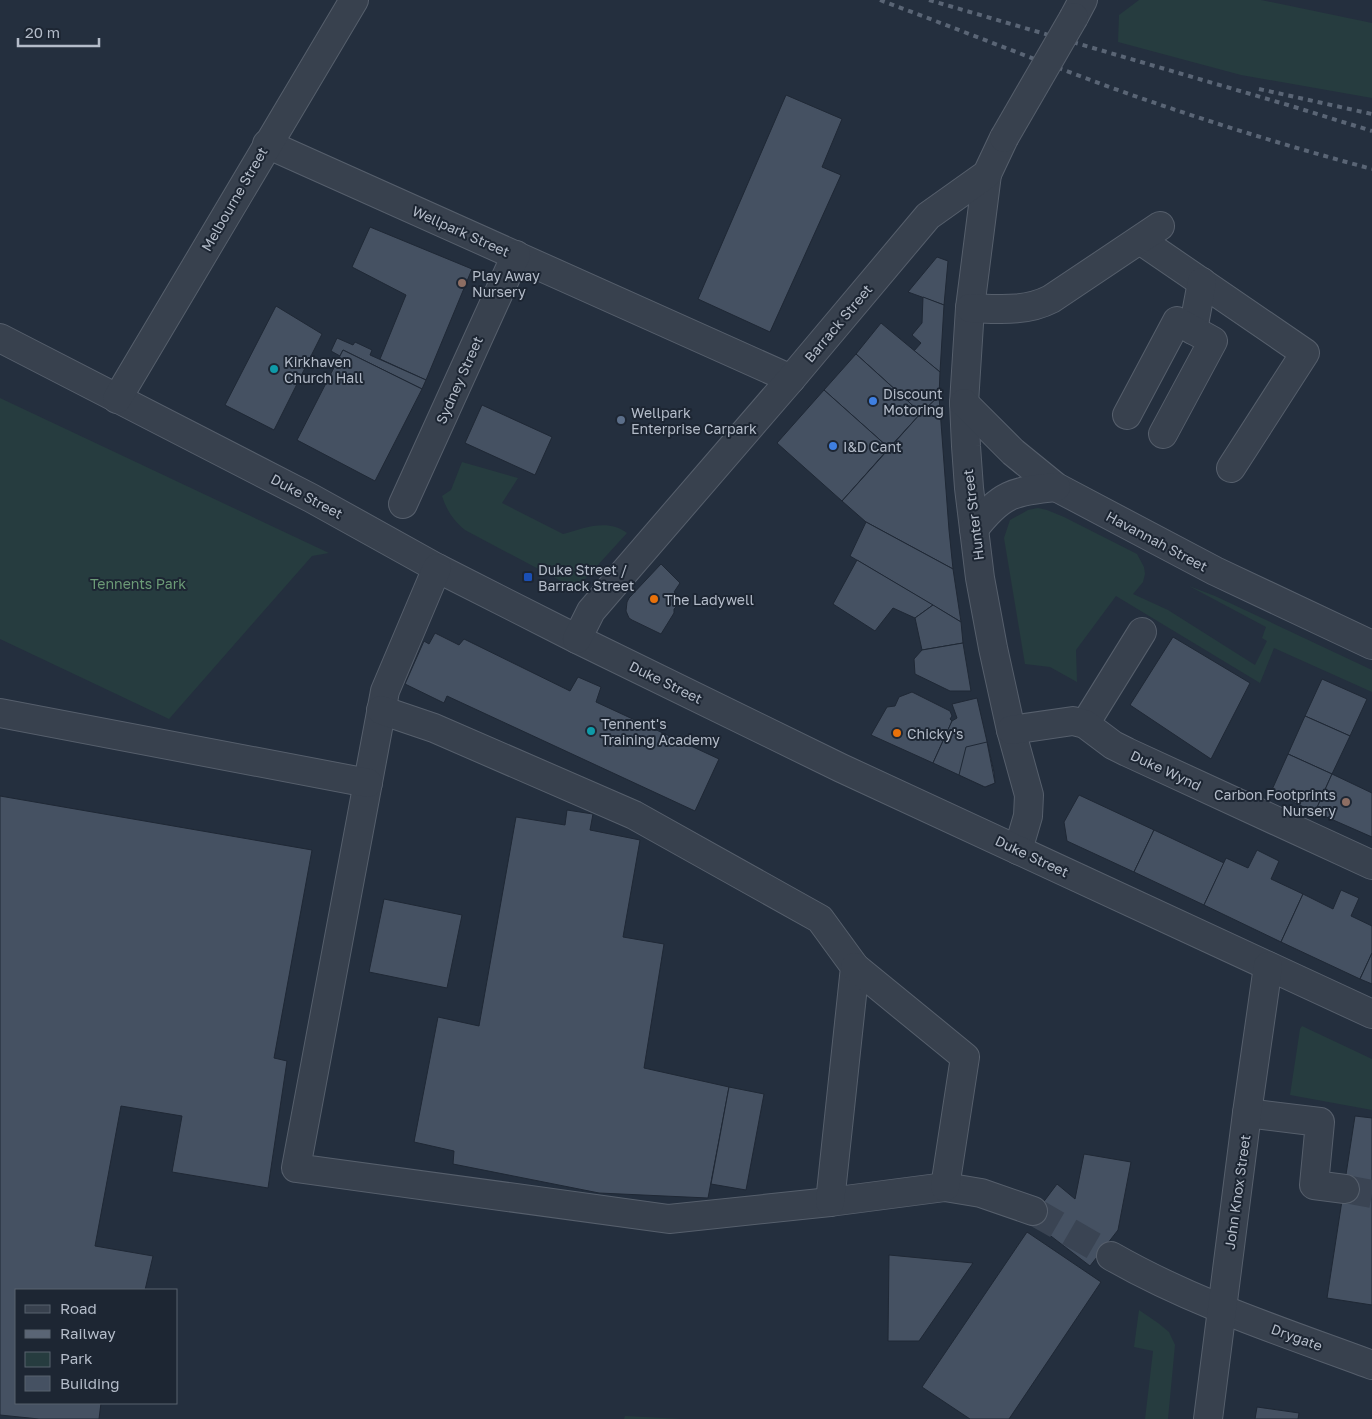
<svg xmlns="http://www.w3.org/2000/svg" width="1372" height="1419" font-family="'Golos Text',sans-serif">
	<style>
		.green { fill: #263c3f }
		.building { fill: #455162; stroke: #1f2835 }
		.lines { fill: none; stroke-linecap: round; stroke-linejoin: round }
		.minor-tunnel { stroke: #3a4453; stroke-width: 28; stroke-dasharray: 28 14; stroke-linecap: butt }
		.minor-casing { stroke: #565f6c; stroke-width: 30 }
		.minor { stroke: #38414e; stroke-width: 28 }
		.rail { stroke: #5a6575; stroke-width: 4; stroke-dasharray: 5 5; stroke-linecap: butt }
		.minor-bridge-casing { stroke: #565f6c; stroke-width: 30; stroke-linecap: butt }
		.minor-bridge { stroke: #38414e; stroke-width: 28 }
		.education-dot { fill: #8d6e63; stroke: #1d2633; stroke-width: 2 }
		.culture-dot { fill: #0f9aa8; stroke: #1d2633; stroke-width: 2 }
		.shop-dot { fill: #3f7fe0; stroke: #1d2633; stroke-width: 2 }
		.service-dot { fill: #5c6f8a; stroke: #1d2633; stroke-width: 2 }
		.transit-dot { fill: #1a4fb4; stroke: #1d2633; stroke-width: 2 }
		.food-dot { fill: #e8710a; stroke: #1d2633; stroke-width: 2 }
		.labels { text-anchor: middle; dominant-baseline: central; stroke-width: 4; stroke-linejoin: round; paint-order: stroke }
		.street-label { font-size: 14px; fill: #b4bcc9; stroke: #1d2633 }
		.poi-label { font-size: 14px; fill: #b4bcc9; stroke: #1d2633; text-anchor: start }
		.park-label { font-size: 14px; fill: #6b9a76; stroke: #1d2633 }
	</style>
	<rect width="100%" height="100%" fill="#242f3e"/>
	<g class="green">
		<path d="M1139,0H1261L1372,23V98L1241,75L1118,42L1119,15Z"/>
		<path d="M0,398L329,553L312,556L169,719L0,639Z"/>
		<path d="M462,462L518,478L502,503L563,534C584,528 608,518 627,533L576,589L465,530C453,520 447,511 442,496L451,490Z"/>
		<path d="M1038,508L1047,510L1064,517L1137,554L1144,567L1145,574L1143,582L1133,594L1168,610L1255,665L1267,641L1262,638L1266,627L1189,586L1215,596L1372,670V692L1274,648L1260,683L1116,596L1076,650L1077,682L1050,667L1025,664L1004,538L1010,520L1028,510Z"/>
		<path d="M1302,1026L1372,1059V1110L1290,1095L1300,1029Z"/>
		<path d="M1139,1310L1158,1323L1169,1332L1175,1345L1168,1419H1145L1153,1351L1134,1347Z"/>
		<path d="M625,1416L682,1419H624Z"/>
	</g>
	<g class="building">
		<path d="M786,95L842,119L822,167L841,175L770,332L698,299Z"/>
		<path d="M370,227L472,269L426,380L380,359L406,295L352,267Z"/>
		<path d="M937,257L948,261L944,305L908,292Z"/>
		<path d="M923,297L944,305L940,372L914,351L921,343L912,335L922,323Z"/>
		<path d="M276,306L322,334L274,430L225,405Z"/>
		<path d="M881,323L940,372L939,396L921,413L856,354Z"/>
		<path d="M337,338L353,345L355,342L372,350L370,355L426,380L422,389L343,350L340,356L331,351Z"/>
		<path d="M343,350L422,389L375,481L297,440Z"/>
		<path d="M856,354L921,413L889,448L824,390Z"/>
		<path d="M824,390L889,448L842,501L777,443Z"/>
		<path d="M939,396L949,530L953,569L866,522L842,501L921,413Z"/>
		<path d="M482,405L552,437L535,475L465,443Z"/>
		<path d="M866,522L953,569L961,622L850,556Z"/>
		<path d="M857,560L933,605L915,618L893,608L875,631L833,604Z"/>
		<path d="M661,564L680,583L674,592L680,597L679,604L674,609V613L661,634L632,620L629,618L626,611L627,602L629,598Z"/>
		<path d="M933,605L961,622L963,643L922,650L915,618Z"/>
		<path d="M435,633L459,645L464,639L570,691L578,677L601,687L596,702L719,759L695,811L447,696L444,703L405,684L424,641L429,644Z"/>
		<path d="M1173,637L1250,683L1211,759L1130,705Z"/>
		<path d="M963,643L971,691H950L915,674L914,659L922,650Z"/>
		<path d="M1322,679L1367,699L1350,736L1305,716Z"/>
		<path d="M912,692L950,711L952,716L950,719L952,721L933,763L871,735L887,707L895,706L899,697Z"/>
		<path d="M977,698L994,772L995,783L985,787L933,763L952,721L957,718L952,704Z"/>
		<path d="M1305,716L1350,736L1332,774L1288,754Z"/>
		<path d="M987,742L995,783L985,787L959,775L966,747Z"/>
		<path d="M1288,754L1332,774L1315,812L1271,792Z"/>
		<path d="M1332,774L1372,793V837L1315,812Z"/>
		<path d="M1079,795L1154,830L1134,872L1067,841L1064,822Z"/>
		<path d="M0,796L312,850L274,1058L287,1061L268,1188L172,1172L182,1116L121,1106L95,1246L153,1256L145,1290H16V1403H101L99,1419H39L0,1415Z"/>
		<path d="M567,810L593,814L590,830L640,840L623,937L664,944L644,1068L729,1087L708,1198L599,1193L453,1164L454,1151L414,1142L438,1017L479,1026L516,817L565,825Z"/>
		<path d="M1154,830L1224,863L1204,905L1134,872Z"/>
		<path d="M1257,850L1279,861L1271,879L1303,894L1281,942L1204,905L1226,858L1248,868Z"/>
		<path d="M1341,890L1359,898L1351,916L1372,926V953L1360,979L1281,942L1303,894L1333,909Z"/>
		<path d="M384,899L462,915L447,988L369,972Z"/>
		<path d="M1372,953V984L1360,979Z"/>
		<path d="M729,1087L764,1094L746,1190L711,1184Z"/>
		<path d="M1355,1116L1372,1118V1305L1327,1298Z"/>
		<path d="M1084,1154L1131,1162L1118,1230L1090,1266L1030,1220L1057,1184L1075,1199Z"/>
		<path d="M1027,1232L1101,1282L1009,1419H970L922,1387Z"/>
		<path d="M889,1255L973,1263L919,1341H888Z"/>
		<path d="M1257,1407L1299,1413L1298,1419H1255Z"/>
	</g>
	<g class="lines">
		<g class="minor-tunnel">
			<path d="M1345,1189L1372,1194"/>
			<path d="M1033,1211L1111,1256"/>
		</g>
		<g class="minor-casing">
			<g id="minor">
				<path d="M1074,17L1083,0"/>
				<path d="M267,144L791,379"/>
				<path d="M987,174L970,308L964,403L966,446L969,488L980,578L993,648L1011,730L1029,795L1028,816L1018,850"/>
				<path d="M1140,240L1305,353L1231,468"/>
				<path d="M970,308C999,309 1026,312 1051,299L1160,226"/>
				<path d="M1193,330L1202,282"/>
				<path d="M0,338L311,498L437,568L577,639L841,768L1372,1014"/>
				<path d="M117,399L354,0"/>
				<path d="M964,403L1013,452L1056,487L1215,571L1372,645"/>
				<path d="M1127,415L1177,321L1213,341L1163,434"/>
				<path d="M403,504L516,255"/>
				<path d="M974,529C1001,494 1013,491 1056,487"/>
				<path d="M437,568L385,691L296,1168L669,1219L830,1202L945,1187L981,1193L1033,1211"/>
				<path d="M577,639L591,611L597,604L791,379L928,216L987,174L1004,138"/>
				<path d="M381,710L434,728L634,815L820,919L855,967L830,1202"/>
				<path d="M0,713L368,783"/>
				<path d="M1085,724L1142,632"/>
				<path d="M1011,730L1073,721L1085,724L1113,745L1127,752L1372,865"/>
				<path d="M855,967L965,1057L945,1187"/>
				<path d="M1247,1113L1320,1122L1314,1185L1345,1189"/>
				<path d="M1111,1256C1193,1303 1283,1332 1372,1365"/>
				<path d="M1208,1419L1247,1113L1268,966"/>
			</g>
		</g>
		<use href="#minor" class="minor"/>
		<g class="rail">
			<path d="M880,0C963,31 1045,64 1129,94C1209,122 1290,147 1372,169"/>
			<path d="M929,0L1288,105L1372,131"/>
			<path d="M1259,89L1372,114"/>
		</g>
		<g class="minor-bridge-casing">
			<path id="minor-bridge" d="M1004,138L1074,17"/>
		</g>
		<use href="#minor-bridge" class="minor-bridge"/>
	</g>
	<g class="education-dot">
		<circle cx="462" cy="283" r="5"/>
		<circle cx="1346" cy="802" r="5"/>
	</g>
	<g class="culture-dot">
		<circle cx="274" cy="369" r="5"/>
		<circle cx="591" cy="731" r="5"/>
	</g>
	<g class="shop-dot">
		<circle cx="873" cy="401" r="5"/>
		<circle cx="833" cy="446" r="5"/>
	</g>
	<circle class="service-dot" cx="621" cy="420" r="5"/>
	<rect class="transit-dot" x="523" y="572" width="10" height="10" rx="2.5"/>
	<g class="food-dot">
		<circle cx="654" cy="599" r="5"/>
		<circle cx="897" cy="733" r="5"/>
	</g>
	<g class="labels">
		<g class="street-label">
			<text transform="translate(234 199) rotate(-60)">Melbourne Street</text>
			<text transform="translate(461 231) rotate(24)">Wellpark Street</text>
			<text transform="translate(838 323) rotate(-50)">Barrack Street</text>
			<text transform="translate(459 380) rotate(-66)">Sydney Street</text>
			<text transform="translate(307 496) rotate(28)">Duke Street</text>
			<text transform="translate(973 515) rotate(-97)">Hunter Street</text>
			<text transform="translate(1157 541) rotate(28)">Havannah Street</text>
			<text transform="translate(666 682) rotate(26)">Duke Street</text>
			<text transform="translate(1166 770) rotate(25)">Duke Wynd</text>
			<text transform="translate(1032 856) rotate(25)">Duke Street</text>
			<text transform="translate(1237 1192) rotate(-82)">John Knox Street</text>
			<text transform="translate(1297 1337) rotate(20)">Drygate</text>
		</g>
		<g class="poi-label">
			<text x="472" y="275">Play Away<tspan x="472" dy="16">Nursery</tspan></text>
			<text x="284" y="361">Kirkhaven<tspan x="284" dy="16">Church Hall</tspan></text>
			<text x="883" y="393">Discount<tspan x="883" dy="16">Motoring</tspan></text>
			<text x="631" y="412">Wellpark<tspan x="631" dy="16">Enterprise Carpark</tspan></text>
			<text x="843" y="446">I&amp;D Cant</text>
			<text x="538" y="569">Duke Street /<tspan x="538" dy="16">Barrack Street</tspan></text>
			<text x="664" y="599">The Ladywell</text>
			<text x="601" y="723">Tennent's<tspan x="601" dy="16">Training Academy</tspan></text>
			<text x="907" y="733">Chicky's</text>
			<text x="1336" y="794" text-anchor="end">Carbon Footprints<tspan x="1336" dy="16">Nursery</tspan></text>
		</g>
		<g class="park-label">
			<text x="138" y="583">Tennents Park</text>
		</g>
	</g>
	<rect x="15" y="1289" width="162" height="115" fill="#1d2633" stroke="#59626f"/>
	<rect x="25" y="1305" width="25" height="8" fill="#38414e" stroke="#59626f"/>
	<text x="60" y="1314" font-size="15" fill="#b4bcc9">Road</text>
	<rect x="25" y="1330" width="25" height="8" fill="#5a6575" stroke="#59626f"/>
	<text x="60" y="1339" font-size="15" fill="#b4bcc9">Railway</text>
	<rect x="25" y="1352" width="25" height="15" fill="#263c3f" stroke="#59626f"/>
	<text x="60" y="1364" font-size="15" fill="#b4bcc9">Park</text>
	<rect x="25" y="1376" width="25" height="15" fill="#455162" stroke="#59626f"/>
	<text x="60" y="1389" font-size="15" fill="#b4bcc9">Building</text>
	<path d="M18 38v8h81v-8" fill="none" stroke="#b4bcc9" stroke-width="2.5"/>
	<text x="25" y="38" font-size="15" fill="#b4bcc9" stroke="#1d2633" stroke-width="4" paint-order="stroke">20 m</text>
</svg>
